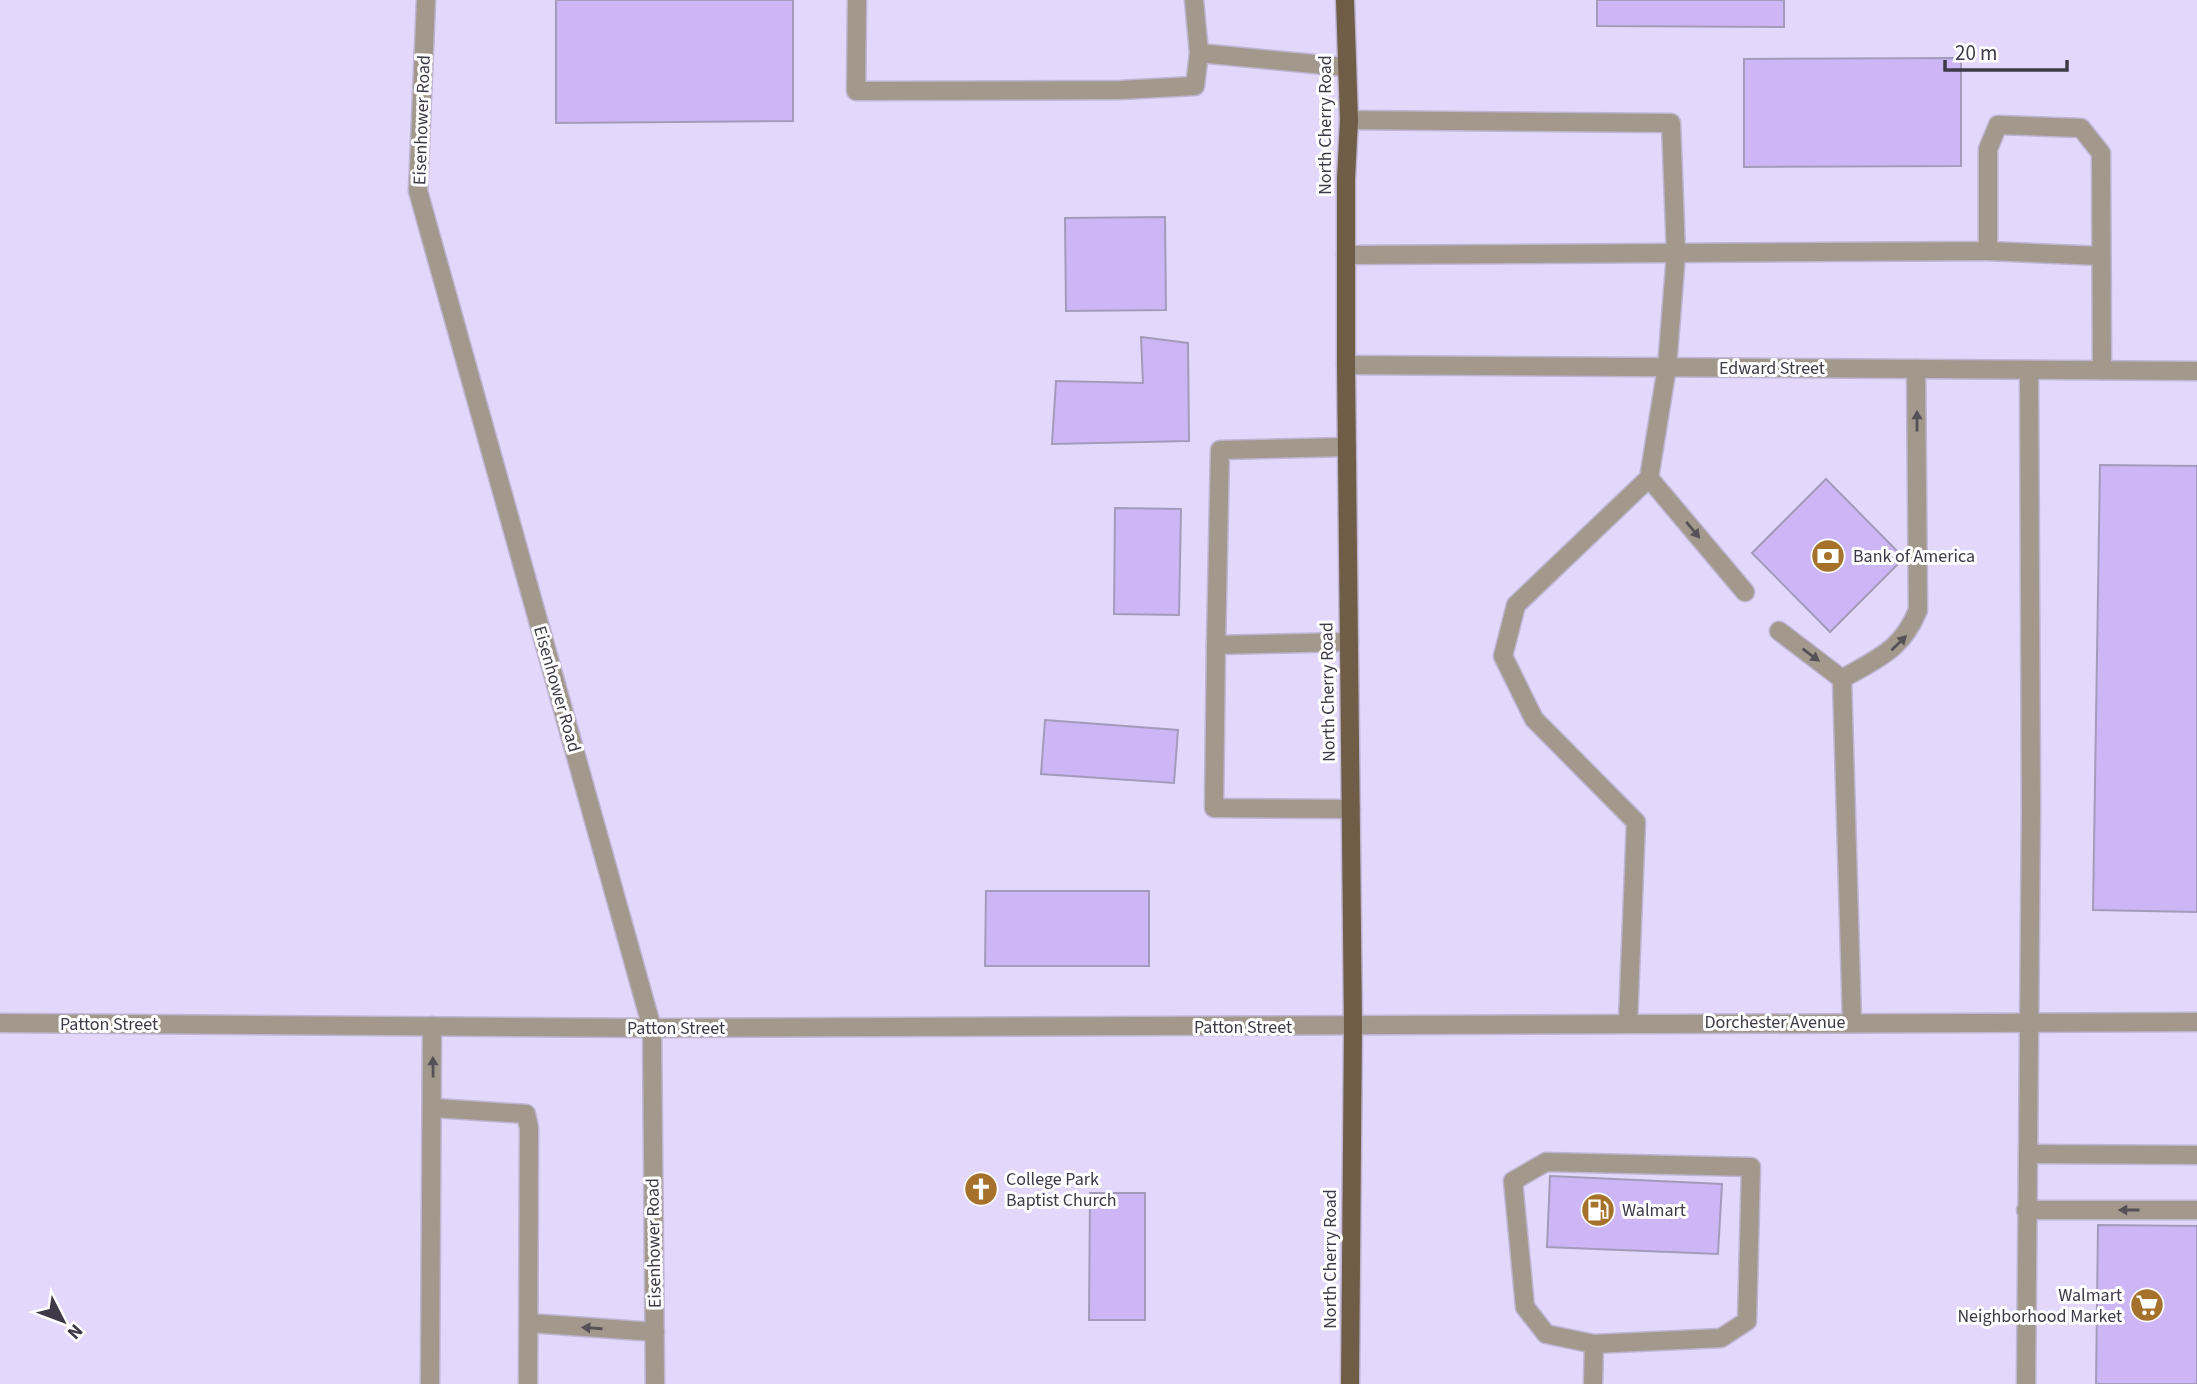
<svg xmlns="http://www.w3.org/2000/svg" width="2197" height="1384" font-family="'Source Sans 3',sans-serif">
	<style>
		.building { fill: #ccb6f6; stroke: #a49aba; stroke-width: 2 }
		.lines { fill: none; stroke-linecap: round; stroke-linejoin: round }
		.lane-casing { stroke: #beb5d3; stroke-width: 21 }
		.street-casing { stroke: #beb5d3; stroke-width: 21 }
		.primary-casing { stroke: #beb5d3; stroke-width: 21 }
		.lane { stroke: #a2988b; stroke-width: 18 }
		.street { stroke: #a2988b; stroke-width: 18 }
		.primary { stroke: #705d47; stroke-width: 18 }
		.oneway { fill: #565157 }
		.labels { text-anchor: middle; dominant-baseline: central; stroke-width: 6; stroke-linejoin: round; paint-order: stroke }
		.street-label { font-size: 18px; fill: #3d3946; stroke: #fff }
		.poi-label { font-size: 18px; fill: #3d3946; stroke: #fff; text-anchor: start }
	</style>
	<rect width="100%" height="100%" fill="#e3d8fb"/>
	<g class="building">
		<path d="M556,0H793V121L556,123Z"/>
		<path d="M1597,0H1784V27L1597,26Z"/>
		<path d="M1961,58V166L1744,167V59Z"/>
		<path d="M1165,217L1166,310L1066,311L1065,218Z"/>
		<path d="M1141,337L1188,343L1189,441L1052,444L1056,381L1143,383Z"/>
		<path d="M2100,465L2197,466V912L2093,910Z"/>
		<path d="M1826,479L1904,558L1830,632L1752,553Z"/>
		<path d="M1115,508L1181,509L1179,615L1114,614Z"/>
		<path d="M1045,720L1178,730L1174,783L1041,774Z"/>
		<path d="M986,891H1149V966H985Z"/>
		<path d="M1550,1176L1722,1184L1718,1254L1547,1247Z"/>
		<path d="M1090,1193H1145V1320H1089Z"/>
		<path d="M2098,1225L2197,1226V1384H2096Z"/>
	</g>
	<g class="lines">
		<g class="lane-casing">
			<g id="lane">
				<path d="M857,0L856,91L1120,90L1195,86L1199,53L1194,0"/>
				<path d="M1199,53L1345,67"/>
				<path d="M1349,120L1671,123L1676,254L1667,367L1649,478L1516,605L1503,656L1534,719L1636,822L1628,1022"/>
				<path d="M1988,251L2101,256"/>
				<path d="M1346,255L1988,251V149L1998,125L2081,128L2101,153L2102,370"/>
				<path d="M1649,478L1745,592"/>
				<path d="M1779,631L1842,679"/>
				<path d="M1349,642L1216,645L1214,808L1351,809"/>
				<path d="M1216,645L1220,450L1347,447"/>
				<path d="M1842,679C1878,658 1902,650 1918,610L1916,369"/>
				<path d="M1842,679L1852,1022"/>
				<path d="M434,1108L526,1114L529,1128L528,1384"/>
				<path d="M2028,1154L2197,1155"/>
				<path d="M2026,1210H2197"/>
				<path d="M529,1323L655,1332"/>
				<path d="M430,1384L432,1026"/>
				<path d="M1593,1384L1594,1344L1721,1338L1747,1321L1751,1167L1546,1162L1513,1181L1525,1307L1546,1334L1594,1344"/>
				<path d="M2026,1384L2031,810L2029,370"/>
			</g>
		</g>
		<g class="street-casing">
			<g id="street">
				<path d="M426,0L418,191L652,1028L655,1384"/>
				<path d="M1346,365L2197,371"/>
				<path d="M0,1023L652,1028L2197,1022"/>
			</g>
		</g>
		<g class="primary-casing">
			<path id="primary" d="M1345,0L1349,120L1346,179V365L1353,1026L1350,1384"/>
		</g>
		<use href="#lane" class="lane"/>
		<use href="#street" class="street"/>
		<use href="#primary" class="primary"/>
	</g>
	<defs><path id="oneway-solid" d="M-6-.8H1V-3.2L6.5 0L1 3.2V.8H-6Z" transform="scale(1.75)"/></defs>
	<g class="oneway">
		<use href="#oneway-solid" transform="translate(1917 421) rotate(-90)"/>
		<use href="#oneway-solid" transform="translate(1693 530) rotate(50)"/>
		<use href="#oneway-solid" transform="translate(1899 643) rotate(-44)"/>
		<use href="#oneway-solid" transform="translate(1811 655) rotate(37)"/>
		<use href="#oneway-solid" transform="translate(433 1067) rotate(-91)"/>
		<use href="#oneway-solid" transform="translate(2129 1210) rotate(-180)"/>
		<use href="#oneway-solid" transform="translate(592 1328) rotate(-176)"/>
	</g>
	<defs>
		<g id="bank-disc" transform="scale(1.75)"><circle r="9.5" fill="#a6722b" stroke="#fff"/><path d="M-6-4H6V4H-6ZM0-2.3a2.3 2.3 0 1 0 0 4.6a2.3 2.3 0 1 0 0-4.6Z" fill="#fff"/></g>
		<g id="church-disc" transform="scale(1.75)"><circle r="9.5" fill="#a6722b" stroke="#fff"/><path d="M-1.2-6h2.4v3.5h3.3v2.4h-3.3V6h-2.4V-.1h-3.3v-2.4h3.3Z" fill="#fff"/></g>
		<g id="fuel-disc" transform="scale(1.75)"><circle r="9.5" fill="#a6722b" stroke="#fff"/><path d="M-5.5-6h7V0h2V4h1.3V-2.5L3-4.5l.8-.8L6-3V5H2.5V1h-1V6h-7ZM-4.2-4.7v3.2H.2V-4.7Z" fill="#fff"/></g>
		<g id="supermarket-disc" transform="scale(1.75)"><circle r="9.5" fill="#a6722b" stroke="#fff"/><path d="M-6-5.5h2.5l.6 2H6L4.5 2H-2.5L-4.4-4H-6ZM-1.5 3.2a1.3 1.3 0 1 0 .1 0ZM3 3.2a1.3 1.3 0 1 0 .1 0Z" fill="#fff"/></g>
	</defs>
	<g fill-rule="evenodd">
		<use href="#bank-disc" x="1828" y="556"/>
		<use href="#church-disc" x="981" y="1189"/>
		<use href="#fuel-disc" x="1598" y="1210"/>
		<use href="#supermarket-disc" x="2147" y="1305"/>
	</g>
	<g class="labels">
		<g class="street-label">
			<text transform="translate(422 120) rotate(-88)">Eisenhower Road</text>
			<text transform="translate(1325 125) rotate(-90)">North Cherry Road</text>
			<text x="1772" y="368">Edward Street</text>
			<text transform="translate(557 689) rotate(74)">Eisenhower Road</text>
			<text transform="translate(1328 692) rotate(-91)">North Cherry Road</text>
			<text x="1775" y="1022">Dorchester Avenue</text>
			<text x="109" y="1024">Patton Street</text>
			<text x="1243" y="1027">Patton Street</text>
			<text x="676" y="1028">Patton Street</text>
			<text transform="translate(654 1243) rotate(-91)">Eisenhower Road</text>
			<text transform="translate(1330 1259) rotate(-90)">North Cherry Road</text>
		</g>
		<g class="poi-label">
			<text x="1853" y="556">Bank of America</text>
			<text x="1006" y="1179">College Park<tspan x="1006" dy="21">Baptist Church</tspan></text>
			<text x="1622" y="1210">Walmart</text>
			<text x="2122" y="1295" text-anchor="end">Walmart<tspan x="2122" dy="21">Neighborhood Market</tspan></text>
		</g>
	</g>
	<g transform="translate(63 1321) rotate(132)" stroke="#ffffff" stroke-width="5" paint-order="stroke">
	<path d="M0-5L12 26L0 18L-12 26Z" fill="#3d3946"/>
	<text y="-10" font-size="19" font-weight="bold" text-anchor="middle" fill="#3d3946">N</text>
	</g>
	<path d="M1945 60v10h122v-10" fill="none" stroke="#3d3946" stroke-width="3.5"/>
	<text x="1955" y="60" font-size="21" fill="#3d3946" stroke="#ffffff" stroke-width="5" paint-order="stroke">20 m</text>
</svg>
